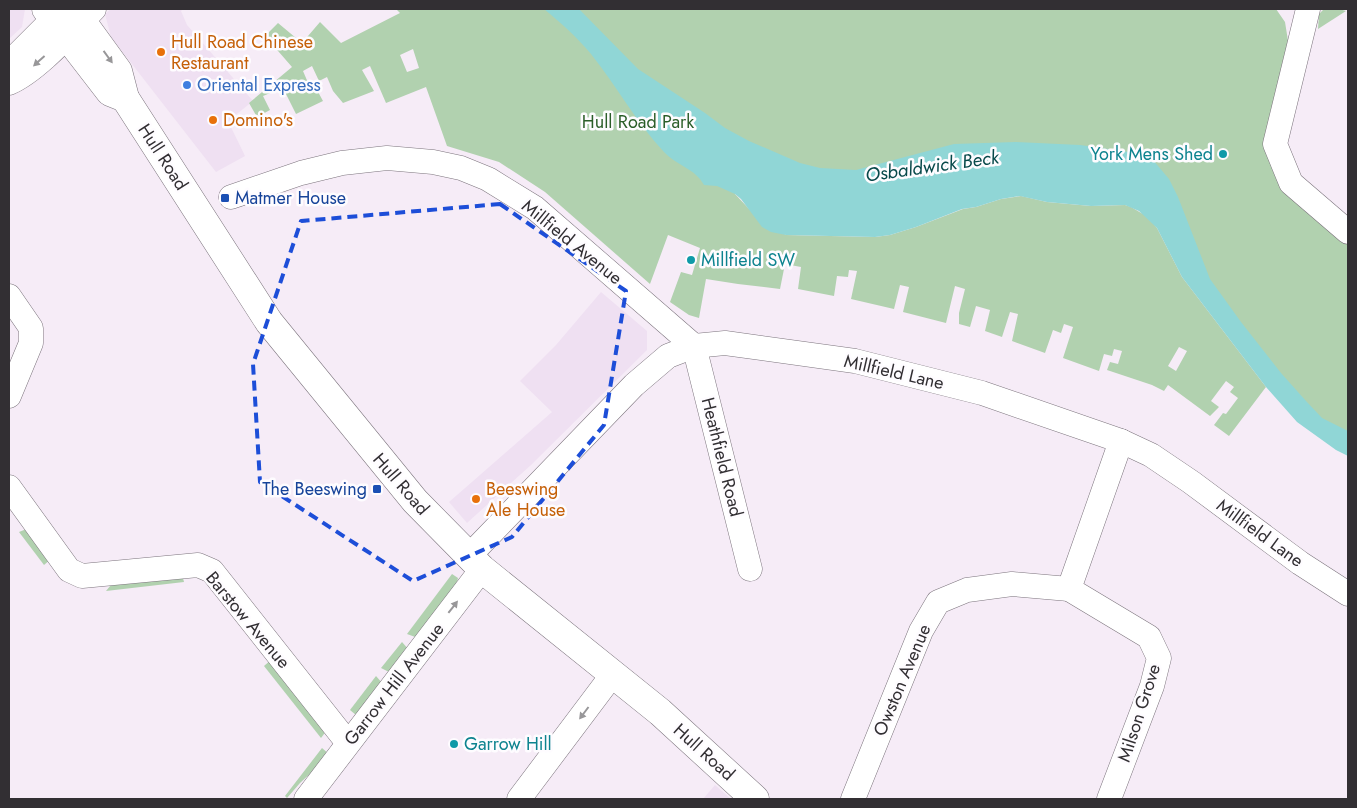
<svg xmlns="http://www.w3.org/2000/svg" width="1357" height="808" font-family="Jost,sans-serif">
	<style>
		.built { fill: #efe0f2 }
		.green { fill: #b1d1af; fill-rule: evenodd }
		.water { fill: #90d6d6 }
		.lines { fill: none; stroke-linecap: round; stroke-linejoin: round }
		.minor-casing { stroke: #7c747d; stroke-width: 25 }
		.major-casing { stroke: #7c747d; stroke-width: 29 }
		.minor { stroke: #fff; stroke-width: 24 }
		.major { stroke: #fff; stroke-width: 28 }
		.oneway { fill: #989799 }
		.marked { fill: none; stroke: #1d4ed8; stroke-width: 4; stroke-dasharray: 10 6; stroke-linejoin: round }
		.food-dot { fill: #e8710a; stroke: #fefcff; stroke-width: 2 }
		.shop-dot { fill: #3f7fe0; stroke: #fefcff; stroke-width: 2 }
		.culture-dot { fill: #0f9aa8; stroke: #fefcff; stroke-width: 2 }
		.transit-dot { fill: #1a4fb4; stroke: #fefcff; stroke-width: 2 }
		.labels { text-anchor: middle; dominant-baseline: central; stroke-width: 5; stroke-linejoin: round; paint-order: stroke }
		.food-label { font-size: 18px; fill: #c56008; stroke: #fefcff; text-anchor: start }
		.shop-label { font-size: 18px; fill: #366cbe; stroke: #fefcff; text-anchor: start }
		.park-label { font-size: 18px; fill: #2b5e29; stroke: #fefcff }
		.culture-label { font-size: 18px; fill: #0d838f; stroke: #fefcff; text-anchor: start }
		.street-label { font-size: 18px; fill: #322f33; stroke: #fefcff }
		.transit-label { font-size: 18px; fill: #164399; stroke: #fefcff; text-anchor: start }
		.water-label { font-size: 19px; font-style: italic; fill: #07494a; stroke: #fefcff }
	</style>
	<rect width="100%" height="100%" fill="#f6ecf7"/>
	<g class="built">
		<path d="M9,9H25L22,27L9,39Z"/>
		<path d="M111,9H183L181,11L187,25L253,101L228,121L245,156L216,172L111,37L105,14Z"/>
		<path d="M601,292L647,331V350L531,465L467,523L449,502L552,412L520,381L556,345Z"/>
		<path d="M715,785L731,799H703Z"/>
	</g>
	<g class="green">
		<path d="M396,9H1276L1285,22L1293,72L1275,144L1291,183L1348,232V443L1320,427L1198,283L1165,195L735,194L751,211L786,235L875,237L890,235L916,227L963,209L976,207L1001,199L1021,196L1047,202L1091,206L1125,205L1131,207L1148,217L1157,228L1182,277L1266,387L1229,436L1214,425L1223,413L1226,414L1238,398L1230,392L1234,387L1226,381L1211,401L1219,407L1210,416L1168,385L1164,391L1152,385L1107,370L1110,362L1118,364L1122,351L1114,349L1112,356L1104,354L1099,371L1063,358L1073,327L1064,324L1061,333L1053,330L1045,353L1012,341L1018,314L1010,312L1002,337L985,331L990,310L976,306L970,327L959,324V313L965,289L955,286L946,323L903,312L909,287L900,285L894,309L851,299L857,271L849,270L848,277L837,276L834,296L798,289L801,267L785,264L780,289L738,284L706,279L699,318L689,315L670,302L681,272L692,275L700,248L668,235L650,284L545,192L499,162L447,146L426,87L386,103L370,66L362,70L374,91L343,103L333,91L327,77L319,81L312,66L303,71L312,92L317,90L323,101L296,114L281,84L274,87L275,91L263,96L270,110L257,117L249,103L292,67L265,36L278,23L302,43L320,22L341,43L400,13ZM413,49L419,68L407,72L400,55ZM1179,347L1187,351L1176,371L1168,366Z"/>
		<path d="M1324,9H1339L1346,11L1318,29L1319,14Z"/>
		<path d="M29,528L52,558L44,565L19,532Z"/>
		<path d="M452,574L458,578L456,586L418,638L407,634Z"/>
		<path d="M183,578L184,582L106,591L115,580Z"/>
		<path d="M402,642L409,650L391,673L381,668Z"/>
		<path d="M272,659L327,730L321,738L264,666Z"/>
		<path d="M376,676L383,684L356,715L350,710Z"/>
		<path d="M322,748L330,755L300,783L287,798L285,796Z"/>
	</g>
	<path class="water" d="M544,9H579L638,69L705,113L725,128L749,141L800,163L820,168L856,170L954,144L1016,142L1080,145L1129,152L1153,160L1169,179L1178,197L1210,279L1241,322L1281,373L1306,401L1322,418L1348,431V456L1336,450L1297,422L1266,387L1182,277L1157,228L1139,211L1125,205L1091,206L1047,202L1020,196L1001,199L976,207L962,209L916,227L890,235L875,237L786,235L771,232L762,227L741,199L735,194L717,186L704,185C696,169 676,165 664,152C636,122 616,85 591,54C577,37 560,22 544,9Z"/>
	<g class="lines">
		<g class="minor-casing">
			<g id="minor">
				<path d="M1308,9L1275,144L1291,183L1348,232"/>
				<path d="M9,63L63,9"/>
				<path d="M9,83C37,71 72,31 94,9"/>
				<path d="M231,197L301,173L342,163L387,158L433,162L461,168L488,179L535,208L694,346L750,569"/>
				<path d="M9,296L31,328V343L9,396"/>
				<path d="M9,487L69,570L82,576L198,565L212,571L348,743"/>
				<path d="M469,556L634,385L668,356L694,346L725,343L855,361L982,393L1121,441L1151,455L1191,482L1300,563L1348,594"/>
				<path d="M306,799L482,569"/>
				<path d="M519,799L613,674"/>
				<path d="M853,799L921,631L938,602L967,590L1012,584L1069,589"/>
				<path d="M1109,799L1152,686L1159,658L1149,637L1069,589L1121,441"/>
			</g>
		</g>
		<g class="major-casing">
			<g id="major">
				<path d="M46,9L110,92L125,98"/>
				<path d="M73,9L118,71L125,98L269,322L415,501L482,569L660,712L755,799"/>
			</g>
		</g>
		<use href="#minor" class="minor"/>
		<use href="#major" class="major"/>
	</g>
	<defs><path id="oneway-solid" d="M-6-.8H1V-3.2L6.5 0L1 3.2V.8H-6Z" transform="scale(1.25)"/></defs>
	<g class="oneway">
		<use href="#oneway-solid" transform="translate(108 57) rotate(54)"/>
		<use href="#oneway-solid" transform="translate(39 61) rotate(138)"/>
		<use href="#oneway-solid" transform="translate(453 607) rotate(-52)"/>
		<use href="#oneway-solid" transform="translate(584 713) rotate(127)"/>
	</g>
	<path class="marked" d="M500,204L626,291L604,425L512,537L413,581L260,482L253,364L301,221Z"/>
	<g class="food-dot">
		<circle cx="161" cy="52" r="5"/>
		<circle cx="213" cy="120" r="5"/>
		<circle cx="476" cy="499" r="5"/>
	</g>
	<circle class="shop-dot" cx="187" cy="85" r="5"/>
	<g class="culture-dot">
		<circle cx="1223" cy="154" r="5"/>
		<circle cx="691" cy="260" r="5"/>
		<circle cx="454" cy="744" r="5"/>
	</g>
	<g class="transit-dot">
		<rect x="220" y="193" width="10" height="10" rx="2.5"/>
		<rect x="372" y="484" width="10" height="10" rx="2.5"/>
	</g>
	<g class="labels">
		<g class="food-label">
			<text x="171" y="42">Hull Road Chinese<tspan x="171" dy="21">Restaurant</tspan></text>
			<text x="223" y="120">Domino's</text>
			<text x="486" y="489">Beeswing<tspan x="486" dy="21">Ale House</tspan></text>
		</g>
		<g class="shop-label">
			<text x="197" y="85">Oriental Express</text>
		</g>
		<g class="park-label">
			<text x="638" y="122">Hull Road Park</text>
		</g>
		<g class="culture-label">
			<text x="1213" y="154" text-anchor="end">York Mens Shed</text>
			<text x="701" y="260">Millfield SW</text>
			<text x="464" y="744">Garrow Hill</text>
		</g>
		<g class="street-label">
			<text transform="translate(163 157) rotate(57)">Hull Road</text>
			<text transform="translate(572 242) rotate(39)">Millfield Avenue</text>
			<text transform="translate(894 372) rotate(13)">Millfield Lane</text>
			<text transform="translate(722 457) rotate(76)">Heathfield Road</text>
			<text transform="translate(401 484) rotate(49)">Hull Road</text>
			<text transform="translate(1260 533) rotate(36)">Millfield Lane</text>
			<text transform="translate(248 620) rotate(50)">Barstow Avenue</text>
			<text transform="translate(902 680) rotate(-67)">Owston Avenue</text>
			<text transform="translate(394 684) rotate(-52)">Garrow Hill Avenue</text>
			<text transform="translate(1139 713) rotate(-72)">Milson Grove</text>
			<text transform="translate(704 752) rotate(42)">Hull Road</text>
		</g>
		<g class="transit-label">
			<text x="235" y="198">Matmer House</text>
			<text x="367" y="489" text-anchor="end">The Beeswing</text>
		</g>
		<g class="water-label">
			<text transform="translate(932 166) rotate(-8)">Osbaldwick Beck</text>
		</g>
	</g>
	<rect width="1357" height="808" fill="none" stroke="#322f33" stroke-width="20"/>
</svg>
